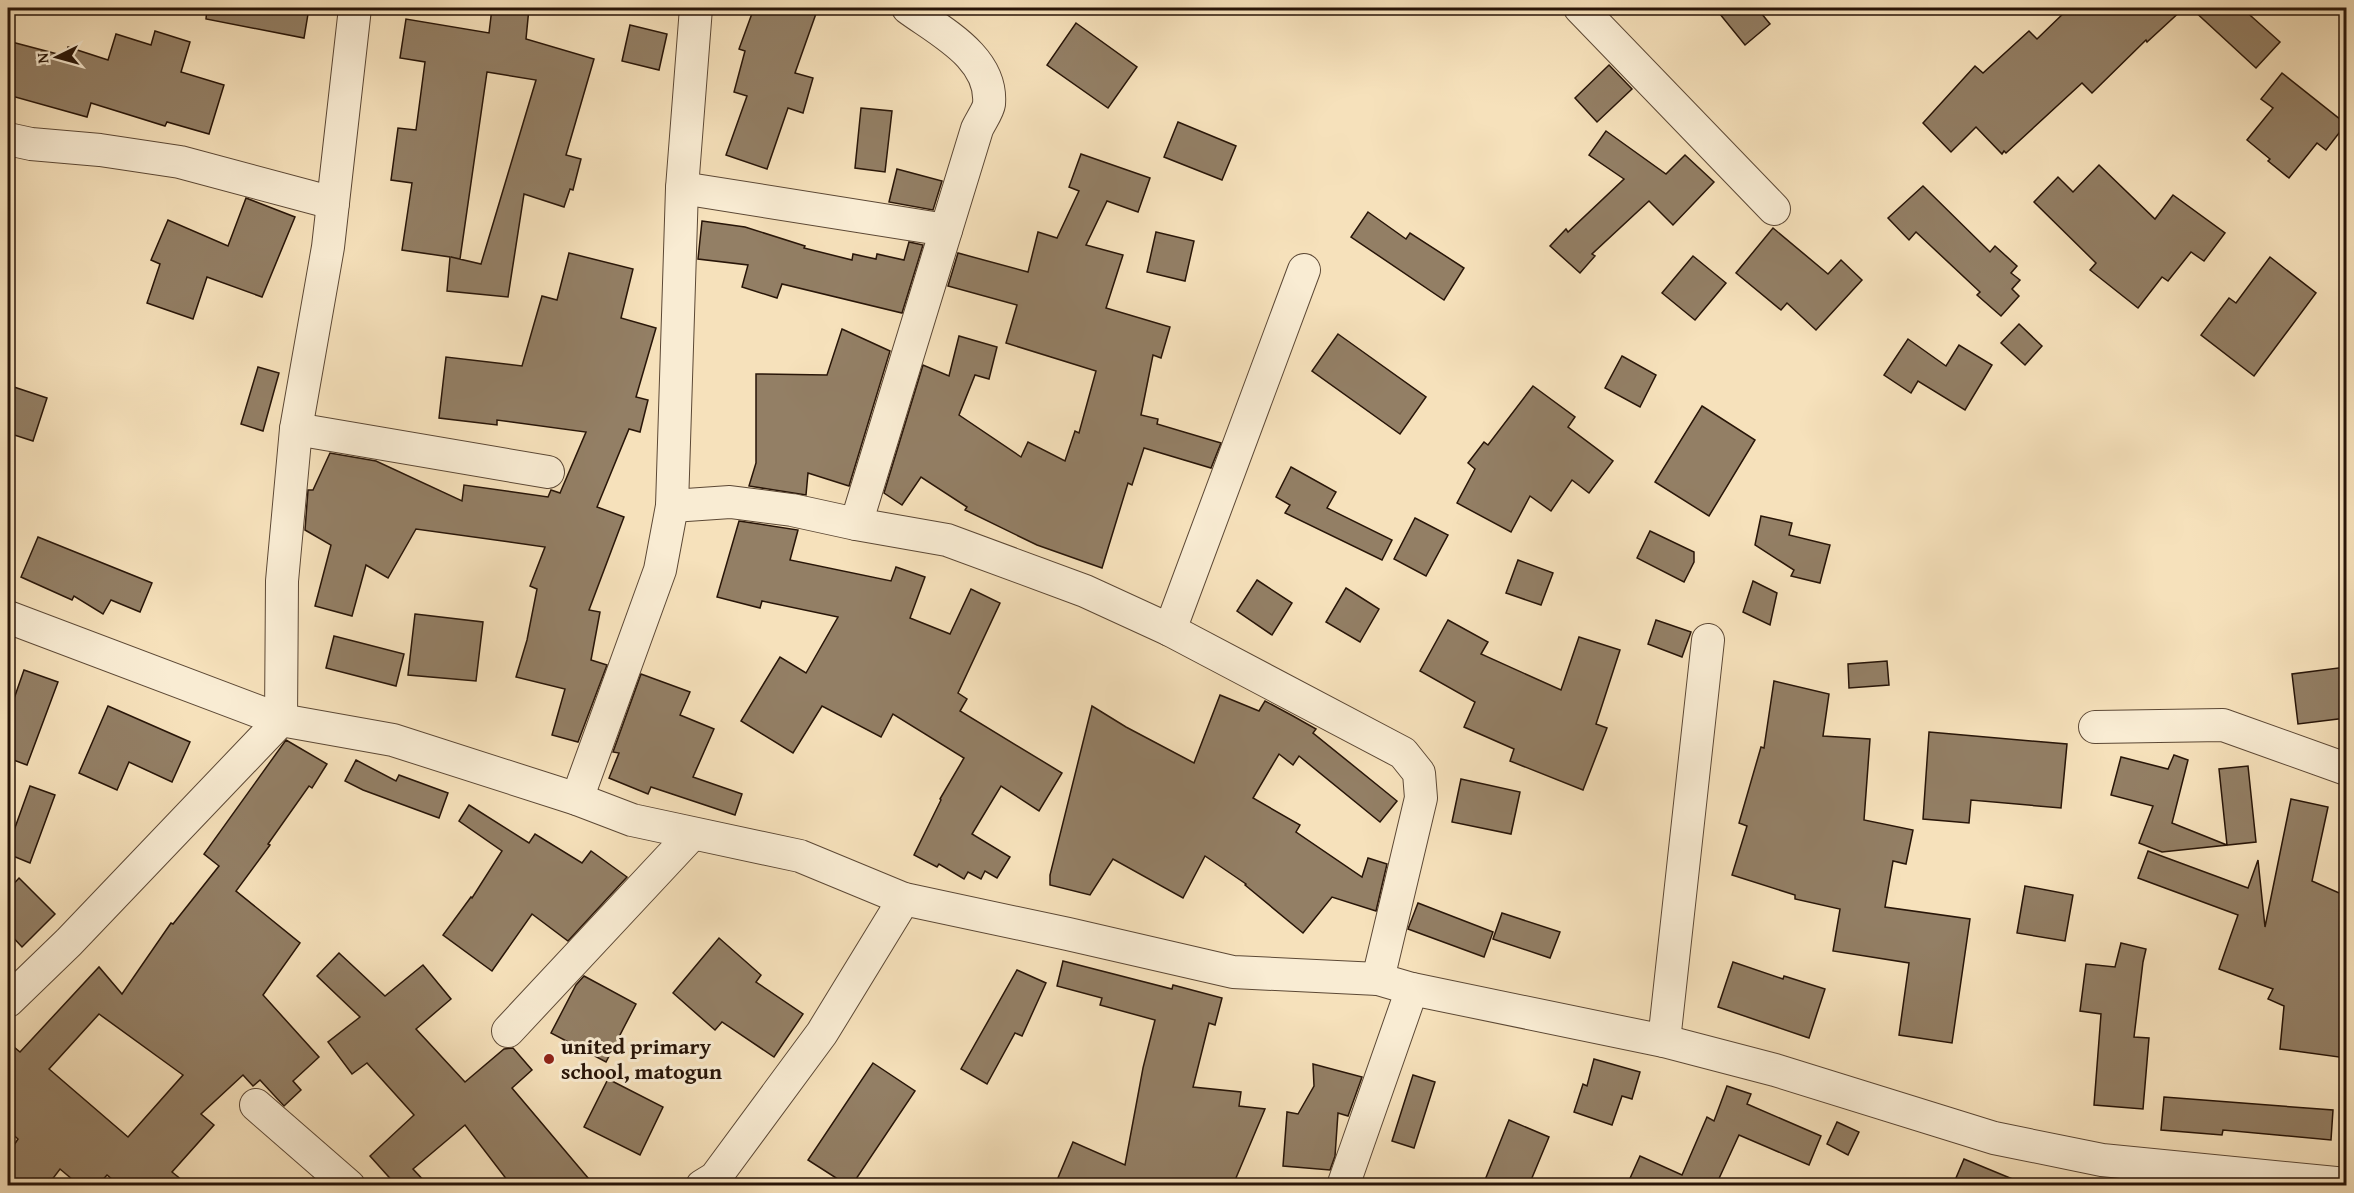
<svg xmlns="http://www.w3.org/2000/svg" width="2354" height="1193" font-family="'Gentium Book Plus',serif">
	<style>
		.building { fill: #937f65; stroke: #281508; stroke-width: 1.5; fill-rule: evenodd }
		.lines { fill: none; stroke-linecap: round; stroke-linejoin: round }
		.street-casing { stroke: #5c4835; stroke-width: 34 }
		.street { stroke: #f9ecd3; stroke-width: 32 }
		.poi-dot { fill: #8f2418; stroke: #f9ecd3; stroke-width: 2 }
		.labels { text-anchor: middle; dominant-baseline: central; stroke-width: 6; stroke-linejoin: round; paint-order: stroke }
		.poi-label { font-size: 22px; font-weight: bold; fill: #281508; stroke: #f9ecd3; text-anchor: start }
	</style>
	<rect width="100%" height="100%" fill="#f6e1bb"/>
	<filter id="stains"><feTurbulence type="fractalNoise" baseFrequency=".00333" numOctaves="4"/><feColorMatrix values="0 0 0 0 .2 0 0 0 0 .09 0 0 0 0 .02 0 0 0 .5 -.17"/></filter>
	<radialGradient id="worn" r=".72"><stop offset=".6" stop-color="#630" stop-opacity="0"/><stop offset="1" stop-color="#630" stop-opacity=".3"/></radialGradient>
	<g class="building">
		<path d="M207,8H309L304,38L206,19Z"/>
		<path d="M492,8H529L526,39L594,59L566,155L581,159L573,190L570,189L564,207L524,194L508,297L447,291L450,257L402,250L412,183L391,180L398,128L416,130L425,62L400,58L406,19L489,33ZM487,72L536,80L481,264L451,257L460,259Z"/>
		<path d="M754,8H818L795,73L813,78L803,113L788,108L767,169L726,155L747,96L734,92L745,51L739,49Z"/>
		<path d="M1715,8H1757L1770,24L1745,45Z"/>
		<path d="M2069,8H2184L2147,42L2146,40L2092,93L2082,83L2006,153L2004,151L2002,154L1976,127L1951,152L1923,123L1975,66L1983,73L2029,31L2037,39Z"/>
		<path d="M2191,8H2242L2280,42L2256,68Z"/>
		<path d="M1076,23L1137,67L1108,108L1047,65Z"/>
		<path d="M630,25L667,34L659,70L622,61Z"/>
		<path d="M155,31L190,42L181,72L224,85L209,134L167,122L165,126L91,103L87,117L8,95V41L65,56L68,47L108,60L116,34L151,45Z"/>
		<path d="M1609,65L1632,89L1597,122L1575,98Z"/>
		<path d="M2282,73L2346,124L2326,150L2317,143L2289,178L2268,161L2270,159L2247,140L2273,108L2261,99Z"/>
		<path d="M861,108L892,111L885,172L855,168Z"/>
		<path d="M1178,122L1236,146L1222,180L1164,157Z"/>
		<path d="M1606,131L1666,174L1685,155L1714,182L1673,225L1649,201L1592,254L1595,256L1580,273L1550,246L1566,229L1568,232L1624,179L1589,155Z"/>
		<path d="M1081,154L1150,178L1138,212L1107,201L1086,245L1123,255L1106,308L1170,327L1161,358L1153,355L1141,415L1158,419L1157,424L1221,443L1211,468L1144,448L1132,485L1128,483L1102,568L1037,545L965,510L967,507L921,477L902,505L884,493L923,365L949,376L959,336L997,347L989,379L975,375L959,415L1021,457L1028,442L1065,461L1075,431L1079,433L1096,371L1006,343L1017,305L948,286L958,253L1028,272L1038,232L1057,238L1079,191L1069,187Z"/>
		<path d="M2099,165L2155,219L2173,195L2225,233L2204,261L2191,252L2168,281L2162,277L2138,308L2090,270L2096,263L2034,202L2058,177L2073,192Z"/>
		<path d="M897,169L942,181L933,210L889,202Z"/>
		<path d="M1923,186L1990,252L1995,246L2017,266L2011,273L2020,280L2012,289L2019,296L2001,316L1977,295L1980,292L1916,232L1909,240L1888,218Z"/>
		<path d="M246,198L295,217L262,297L207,277L193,319L147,303L160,264L151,260L168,220L228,246Z"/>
		<path d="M1368,212L1406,239L1410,233L1464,268L1444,300L1351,237Z"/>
		<path d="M702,221L745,227L805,246L804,248L852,260L853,254L876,259L877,254L904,260L909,242L923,245L902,313L782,284L777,298L742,287L748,265L698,259Z"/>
		<path d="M1773,228L1828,274L1841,260L1862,280L1816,330L1787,303L1781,310L1736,273Z"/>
		<path d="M1156,232L1194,241L1185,281L1147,272Z"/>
		<path d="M569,253L633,269L621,318L656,328L636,397L648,400L640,432L629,429L597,507L624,517L589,610L600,612L591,660L607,665L578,742L552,735L565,689L516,677L527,640L537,589L530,586L545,547L416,529L388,578L366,565L352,616L315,606L331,545L305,530L308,490H313L330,453L376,461L462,501L464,485L548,497L551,490L560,493L586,432L497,420V425L439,418L446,357L522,366L542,296L557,300Z"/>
		<path d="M1693,256L1726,283L1695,320L1662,293Z"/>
		<path d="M2270,257L2316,293L2254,376L2201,335L2229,298L2236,303Z"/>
		<path d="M2019,324L2042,346L2025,365L2001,343Z"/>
		<path d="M842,329L890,351L849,486L808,473L806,495L749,486L756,463V374L827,375Z"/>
		<path d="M1338,334L1426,397L1400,434L1312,371Z"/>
		<path d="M1908,339L1946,366L1959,345L1992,365L1965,410L1918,381L1911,393L1884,375Z"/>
		<path d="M1622,356L1656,375L1640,407L1605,388Z"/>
		<path d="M258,367L279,373L263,431L241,424Z"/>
		<path d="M8,385L47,398L33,441L8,433Z"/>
		<path d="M1533,386L1575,417L1568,427L1613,461L1589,493L1572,480L1551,511L1530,496L1511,532L1457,503L1475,469L1468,463L1484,442L1488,445Z"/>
		<path d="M1702,406L1755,440L1709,516L1655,482Z"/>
		<path d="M1291,467L1336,492L1327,508L1392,540L1382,560L1285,513L1290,505L1276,497Z"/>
		<path d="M1761,516L1792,523L1789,535L1830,545L1820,583L1791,576L1794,570L1755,545Z"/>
		<path d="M1415,518L1448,535L1426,576L1394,559Z"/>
		<path d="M739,521L798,530L790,560L891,581L896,567L925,577L910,618L950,634L971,589L1000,603L958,693L967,699L960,711L1062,773L1039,811L1001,786L972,834L1010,857L997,878L985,871L981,879L968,872L964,879L939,864L937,867L914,855L941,800L940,799L964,758L893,714L881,737L822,706L793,753L741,721L780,657L806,673L838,617L762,601L760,608L717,597Z"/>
		<path d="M1650,531L1694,552V562L1684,582L1637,558Z"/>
		<path d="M38,537L152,583L140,612L111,600L103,614L74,596L72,600L21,577Z"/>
		<path d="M1518,560L1553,573L1541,605L1506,593Z"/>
		<path d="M1257,580L1292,603L1272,635L1237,611Z"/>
		<path d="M1753,581L1777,593L1770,625L1743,612Z"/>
		<path d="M1346,588L1379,609L1360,642L1326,622Z"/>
		<path d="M415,614L483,622L476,681L408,675Z"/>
		<path d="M1448,620L1488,642L1481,654L1561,690L1579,637L1620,650L1596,724L1607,728L1583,790L1510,761L1514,749L1464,727L1475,702L1420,671Z"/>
		<path d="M1656,620L1691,632L1682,657L1648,644Z"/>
		<path d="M334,636L404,654L396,686L326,668Z"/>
		<path d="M1887,661L1889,685L1849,688L1848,664Z"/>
		<path d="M2346,667V718L2298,724L2292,674Z"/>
		<path d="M24,670L58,682L27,765L8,758V716Z"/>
		<path d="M641,674L690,692L680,715L714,729L693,777L742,794L735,815L651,787L648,794L609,778L619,753L613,752Z"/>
		<path d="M1774,681L1829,694L1823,736L1870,739L1864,820L1913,830L1906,864L1893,861L1885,907L1970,919L1952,1043L1899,1035L1909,963L1833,951L1840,909L1795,899V895L1732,875L1747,826L1739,823L1761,747L1764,748Z"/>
		<path d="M1220,695L1259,711L1265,701L1293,716L1316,729L1313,733L1397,801L1380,822L1299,756L1293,765L1279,754L1253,798L1300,825L1296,832L1362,877L1368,858L1387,864L1376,911L1332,897L1303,933L1245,885L1246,884L1205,856L1183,898L1113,859L1090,895L1050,885V875L1092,706L1126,727L1194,763Z"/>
		<path d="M108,706L190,742L172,782L129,762L117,790L79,773Z"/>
		<path d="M1929,732L2067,744L2061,808L1971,800L1969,823L1923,819Z"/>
		<path d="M286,740L327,764L312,788L309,786L268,844L270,845L236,891L300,943L263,995L319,1057L293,1081L301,1090L284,1106L260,1080L253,1086L243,1075L201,1114L214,1125L172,1172L188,1185H119L107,1175L98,1185H79L60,1169L48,1185H8V1154L18,1139L8,1130V1042L20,1052L99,967L122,994L171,923L173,924L219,866L204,854ZM99,1014L183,1075L128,1137L49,1069Z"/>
		<path d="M2174,755L2188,760L2172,823L2227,845L2219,769L2248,766L2256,842L2162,852L2139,843L2153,806L2111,795L2121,757L2168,769Z"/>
		<path d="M356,760L396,781L399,775L448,793L439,818L363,790L345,781Z"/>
		<path d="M1461,779L1520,792L1511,834L1452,822Z"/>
		<path d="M30,786L55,795L30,863L8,854V847Z"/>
		<path d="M2291,799L2328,807L2312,881L2346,896V1058L2280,1049L2284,1006L2268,999L2273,989L2219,969L2238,915L2138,878L2148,851L2248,888L2258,860L2265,927Z"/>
		<path d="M469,805L529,843L535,834L582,863L591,851L627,877L568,941L532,914L492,971L443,935L471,897L472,898L502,851L459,821Z"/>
		<path d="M19,878L55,914L22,947L8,932V890Z"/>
		<path d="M2025,886L2073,895L2065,941L2017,933Z"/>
		<path d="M1418,903L1493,932L1484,957L1408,929Z"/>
		<path d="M1502,913L1560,932L1550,958L1493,939Z"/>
		<path d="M719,938L761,975L756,982L803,1014L774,1057L722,1022L715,1030L673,993Z"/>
		<path d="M2121,943L2146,949L2143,962L2134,1037L2149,1038L2143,1109L2094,1105L2101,1014L2080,1011L2086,964L2115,967Z"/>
		<path d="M339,953L385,996L423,965L451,999L416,1029L465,1082L504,1049L513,1048L532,1070L512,1088L594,1185H511L465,1125L413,1169L428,1185H396L370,1156L414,1115L367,1063L352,1074L328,1042L360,1017L317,976Z"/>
		<path d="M1063,961L1172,989L1173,985L1222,998L1215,1025L1209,1023L1193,1087L1241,1092L1239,1106L1265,1109L1233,1185H1055L1073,1142L1125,1165L1143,1068L1155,1020L1100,1005L1102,998L1057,986Z"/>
		<path d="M1733,962L1783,979L1784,976L1825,989L1809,1038L1718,1007Z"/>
		<path d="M1017,970L1046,983L1022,1036L1015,1033L987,1084L961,1069Z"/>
		<path d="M584,976L636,1004L606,1062L551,1033L576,985Z"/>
		<path d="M1594,1059L1640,1072L1632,1099L1622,1096L1612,1125L1574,1112L1583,1084L1587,1086Z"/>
		<path d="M873,1063L915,1091L852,1185H847L808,1160Z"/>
		<path d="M1313,1064L1362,1077L1348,1116L1338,1113L1335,1156L1330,1170L1283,1166L1287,1112L1298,1114L1314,1086Z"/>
		<path d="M1413,1075L1435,1082L1414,1148L1392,1141Z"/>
		<path d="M608,1079L663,1107L640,1155L584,1127Z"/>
		<path d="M1727,1086L1751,1094L1747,1104L1821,1136L1809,1165L1739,1135L1716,1185H1627L1640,1156L1682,1175L1707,1117L1714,1121Z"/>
		<path d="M2164,1097L2333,1110L2331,1140L2223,1130L2222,1135L2161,1130Z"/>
		<path d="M1509,1120L1549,1137L1529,1185H1483Z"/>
		<path d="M1837,1122L1859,1132L1848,1155L1827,1144Z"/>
		<path d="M1964,1159L2027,1185H1953Z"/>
	</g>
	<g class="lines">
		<g class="street-casing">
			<g id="street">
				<path d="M1580,8L1774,209"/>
				<path d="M8,139L31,144L100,150L180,162L333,203"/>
				<path d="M682,188L946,230"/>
				<path d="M296,429L548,472"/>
				<path d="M672,506L730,502L792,510L856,524L947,540L1085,591L1170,630L1403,753L1419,773L1421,798L1378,979"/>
				<path d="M856,524L977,129C980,122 988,111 989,104C993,57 939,31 908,8"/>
				<path d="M8,617L281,720L393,740L577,799L632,820L800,856L904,899L1068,934L1233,972L1378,979L1412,989L1664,1041L1775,1070L1994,1138L2102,1160L2346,1184"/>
				<path d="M1170,630L1304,270"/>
				<path d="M2095,727L2223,725L2346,769"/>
				<path d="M577,799L660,570L672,506L682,188L696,8"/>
				<path d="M8,1001L69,942L281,720L282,581L296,429L328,247L355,8"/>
				<path d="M508,1031L692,834"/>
				<path d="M1664,1041L1708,640"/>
				<path d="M256,1105L349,1186"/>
				<path d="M702,1186L715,1178L822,1033L904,899"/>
				<path d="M1343,1186L1412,989"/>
			</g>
		</g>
		<use href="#street" class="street"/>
	</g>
	<circle class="poi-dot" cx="549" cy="1059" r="6"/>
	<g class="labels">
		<g class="poi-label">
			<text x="561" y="1046">united primary<tspan x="561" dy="25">school, matogun</tspan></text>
		</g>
	</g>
	<rect width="2354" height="1193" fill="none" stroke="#f6e1bb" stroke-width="30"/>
	<rect x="9" y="9" width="2336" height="1175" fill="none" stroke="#281508" stroke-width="3"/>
	<rect x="15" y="15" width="2324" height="1163" fill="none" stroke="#281508" stroke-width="1.5"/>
	<g transform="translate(57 57) rotate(265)" stroke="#f9ecd3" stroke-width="4.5" paint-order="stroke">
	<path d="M0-4.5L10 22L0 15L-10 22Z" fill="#281508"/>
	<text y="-9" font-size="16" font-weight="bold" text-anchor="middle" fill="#281508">N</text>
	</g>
	<rect width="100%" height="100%" filter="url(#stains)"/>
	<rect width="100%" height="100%" fill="url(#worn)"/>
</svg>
